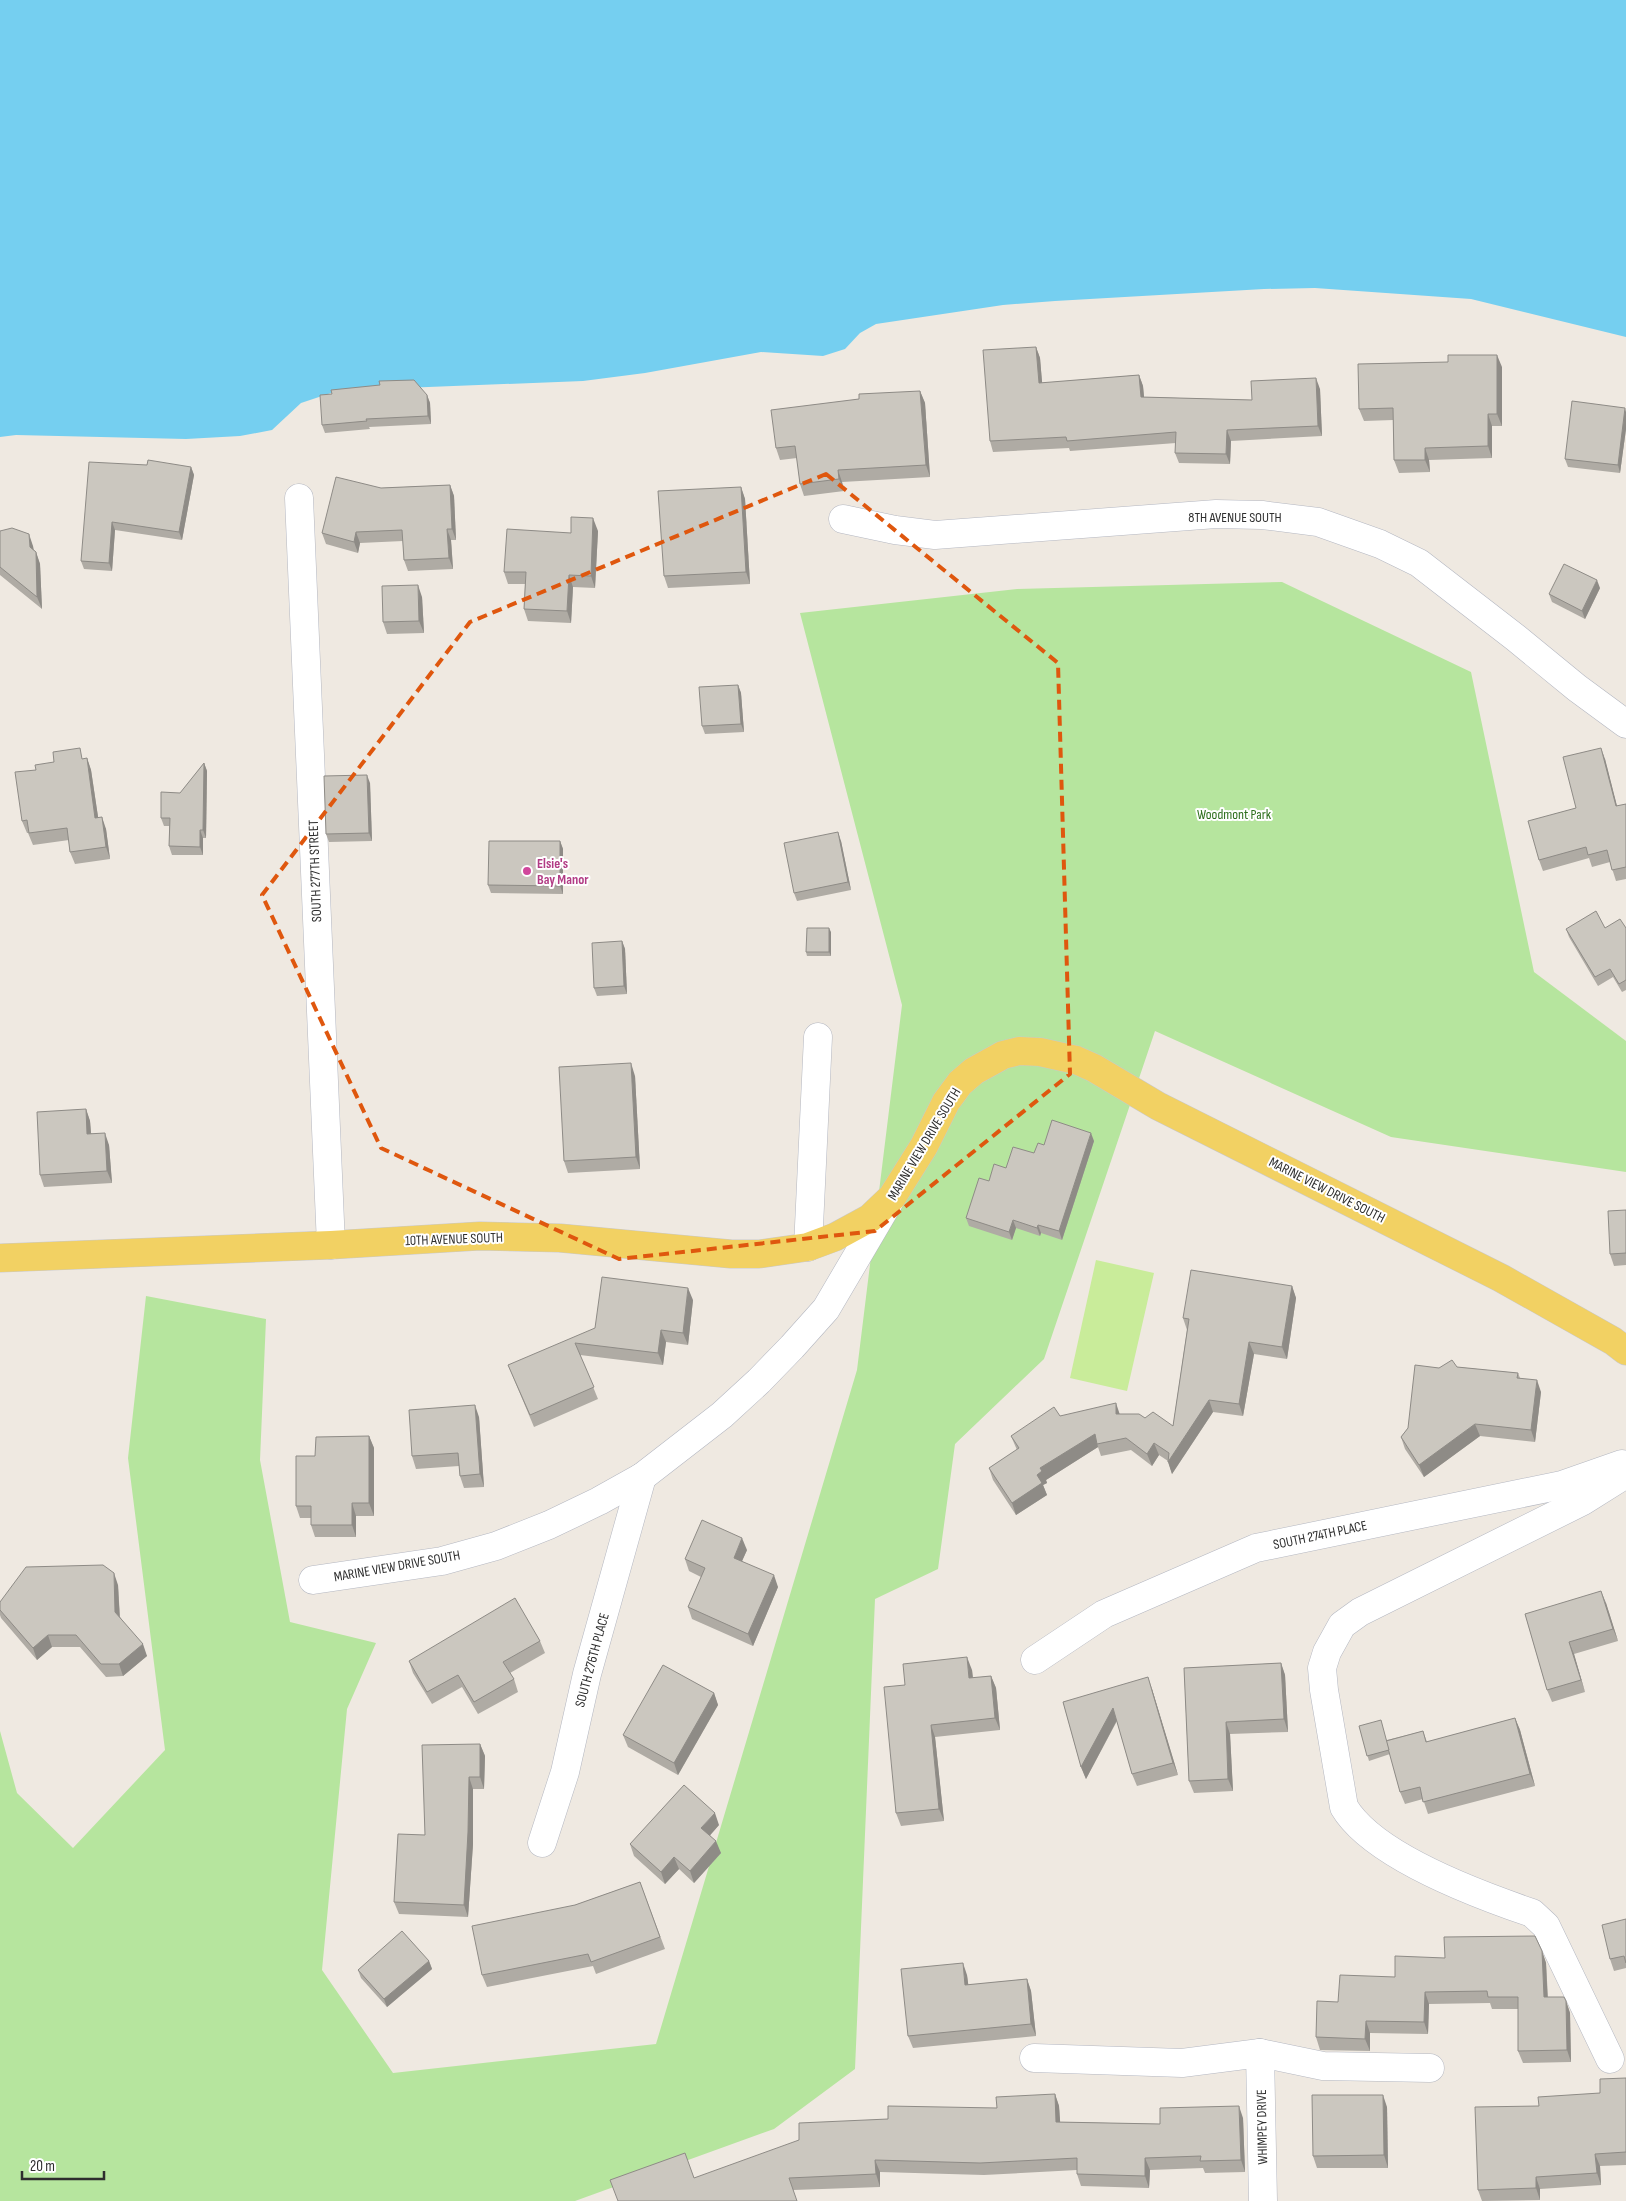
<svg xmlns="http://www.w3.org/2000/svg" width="1626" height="2201" font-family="'Sofia Sans Condensed',sans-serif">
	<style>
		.green { fill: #b6e59e }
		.pitch { fill: #c9ec9a }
		.water { fill: #75cff0 }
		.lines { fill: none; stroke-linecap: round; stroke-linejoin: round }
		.minor-casing { stroke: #b4b7c1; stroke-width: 29 }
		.major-casing { stroke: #c9c9c9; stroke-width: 29 }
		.minor { stroke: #fff; stroke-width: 28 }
		.major { stroke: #f2d163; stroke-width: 28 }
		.wall { fill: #afaba4 }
		.shaded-wall { fill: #8e8b86 }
		.building { fill: #cbc7bf; stroke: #8e8b86 }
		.marked { fill: none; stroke: #df570e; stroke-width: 4; stroke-dasharray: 10 6; stroke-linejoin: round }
		.hotel-dot { fill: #d1479c; stroke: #fff; stroke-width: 2 }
		.labels { text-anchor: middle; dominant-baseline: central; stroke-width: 4; stroke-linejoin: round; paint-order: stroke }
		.street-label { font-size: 14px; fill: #2e2e2e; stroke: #fff }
		.park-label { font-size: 14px; fill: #2c6e1b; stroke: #fff }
		.hotel-label { font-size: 14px; font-weight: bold; fill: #b23c85; stroke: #fff; text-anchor: start }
	</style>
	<rect width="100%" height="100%" fill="#efe9e1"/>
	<path class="green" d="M1282,582L1471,672L1534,972L1626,1041V1172L1391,1137L1155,1031L1044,1359L955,1444L938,1569L875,1599L855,2069L774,2129L575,2201H0V1731L17,1793L73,1848L165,1750L128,1458L146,1296L266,1319L260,1460L290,1622L376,1643L347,1709L322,1970L393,2073L656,2044L857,1370L902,1005L800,613L1017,589Z"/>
	<path class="pitch" d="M1096,1260L1154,1273L1127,1391L1070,1378Z"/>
	<path class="water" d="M0,0H1626V337L1471,299L1315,288L1264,289L1055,301L1003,305L876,324L860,333L845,349L823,356L761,352L645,373L583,381L378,389L331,393L301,403L272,430L240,436L186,439L16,435L0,437Z"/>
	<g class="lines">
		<g class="minor-casing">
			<g id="minor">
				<path d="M299,498L331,1245"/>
				<path d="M843,519L895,530L935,535L1216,514L1262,515L1318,522L1380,544L1419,563L1516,638L1577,688L1626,724"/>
				<path d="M808,1247L818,1037"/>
				<path d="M313,1580L442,1561L496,1546L549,1525L599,1501L642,1477L722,1415L759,1381L792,1347L826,1309L889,1202"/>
				<path d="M1035,1660L1104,1614L1256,1548L1562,1485L1622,1464"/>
				<path d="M542,1843L565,1772L587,1674L642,1477"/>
				<path d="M1260,2053L1263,2201"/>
				<path d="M1034,2058L1182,2063L1260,2053L1323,2066L1430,2068"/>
				<path d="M1610,2059L1546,1926L1532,1913C1479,1895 1373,1856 1344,1807L1324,1690L1322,1668L1327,1652L1342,1625L1360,1612L1583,1501L1626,1474"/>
			</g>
		</g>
		<g class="major-casing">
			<path id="major" d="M0,1258L331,1245L480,1236L560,1238L731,1254H759L808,1247L835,1237L870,1218L892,1197L924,1146L946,1102L960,1083L974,1071L1003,1055L1019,1051L1040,1052L1076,1060L1094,1068L1158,1106L1501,1278L1613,1341L1626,1351"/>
		</g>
		<use href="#minor" class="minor"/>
		<use href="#major" class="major"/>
	</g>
	<g class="wall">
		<path d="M1036,347L1040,358L1042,383L1139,375L1143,386L1144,397L1252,400L1320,389L1322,436L1231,441L1230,464L1179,463L1175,453L1176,443L1070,451L1069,448L993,452L990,441Z"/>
		<path d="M1502,367V426H1492V458L1429,460L1430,472L1399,473L1394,460L1393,420L1364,421L1359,409Z"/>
		<path d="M920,391L925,403L930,477L842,482L844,491L804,496L800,484L797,458L780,460L776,448Z"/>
		<path d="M427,395L430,403L431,424L369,427L370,429L325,433L322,425Z"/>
		<path d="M1626,412V429L1620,473L1568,467L1565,459Z"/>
		<path d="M147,465L191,467L194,475L182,540L115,530L112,571L84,569L81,561Z"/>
		<path d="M450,485L454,496L456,540H451L453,569L408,571L404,560L403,541L360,543L358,553L326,544L322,533L381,488Z"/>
		<path d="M741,487L745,499L750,584L668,588L664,576Z"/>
		<path d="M0,531L33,546L34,550L36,552L40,564L42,609L0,575Z"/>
		<path d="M598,531L595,588L573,587L571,623L528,621L524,609L525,584H508L504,572L571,533Z"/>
		<path d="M1600,588L1585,619L1552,602L1549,594Z"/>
		<path d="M422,597L424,633L387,634L383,622Z"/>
		<path d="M738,685L741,693L744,732L705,734L702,726Z"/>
		<path d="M87,758L91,770L98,817L106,829L110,859L75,864L70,852L69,840L33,845L28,833H27L22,821L36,770Z"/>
		<path d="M1605,759L1617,806L1626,804V879L1616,881L1610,862L1592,867L1589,858L1543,871L1539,860L1576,808Z"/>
		<path d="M204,763L207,771L206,838H203V855H172L169,846V826H164L161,818Z"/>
		<path d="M370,783L372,841L329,842L326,834Z"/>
		<path d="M560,841L563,849V894L491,893L488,885Z"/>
		<path d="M841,841L851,890L797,901L794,893Z"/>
		<path d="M1605,928H1626V990L1622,992L1613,977L1598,986L1569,937L1566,929Z"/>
		<path d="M831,932V956H807L806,952Z"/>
		<path d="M622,941L625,949L627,994L597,996L594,988Z"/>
		<path d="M635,1076L640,1169L568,1173L564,1161Z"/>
		<path d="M86,1109L90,1121L91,1133L109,1145L112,1183L44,1187L40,1175Z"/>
		<path d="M1094,1141L1062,1240L1041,1233L1040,1236L1016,1228L1012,1240L969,1226L966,1218L989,1181L1006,1168L1034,1153L1044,1145Z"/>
		<path d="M1626,1210V1265L1614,1266L1610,1254Z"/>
		<path d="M1292,1286L1296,1298L1287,1359L1254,1354L1243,1416L1213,1412L1172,1474L1168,1461L1159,1455L1152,1466L1131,1450L1101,1456L1098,1447L1046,1480L1047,1483L1043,1485L1047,1495L1016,1515L993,1480L989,1468L1017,1450L1011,1436L1060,1416L1120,1414L1145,1418L1173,1426L1187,1330L1183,1318Z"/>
		<path d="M693,1300L688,1345L666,1342L663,1365L580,1355L598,1399L534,1427L508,1365Z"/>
		<path d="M1457,1367L1518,1373L1520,1378L1541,1392L1535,1442L1480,1436L1424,1477L1405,1449L1401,1437L1408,1428L1439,1368Z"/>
		<path d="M479,1417L484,1487L464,1488L460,1476L459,1466L416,1469L412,1456Z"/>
		<path d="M369,1436L374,1448V1516H356V1537H315L311,1525V1518H300L296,1506L315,1456Z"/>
		<path d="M747,1550L742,1561L778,1587L753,1646L692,1619L688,1607L701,1577L689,1571L685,1559Z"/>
		<path d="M118,1585L120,1617L147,1656L123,1676L106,1677L80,1647H52L37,1660L1,1618L0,1615V1602Z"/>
		<path d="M1606,1603L1618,1641L1574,1654L1585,1692L1552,1702L1547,1690L1525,1614Z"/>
		<path d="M540,1641L545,1653L510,1673L514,1679L518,1692L478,1714L462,1687L432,1704L413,1673L409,1661Z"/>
		<path d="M1281,1663L1285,1675L1288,1732L1230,1734L1233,1791L1194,1793L1189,1781L1184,1668Z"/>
		<path d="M972,1670L973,1678L991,1676L996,1688L1000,1730L935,1737L944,1821L901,1826L896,1813L905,1685Z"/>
		<path d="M1152,1689L1178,1775L1137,1786L1132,1774L1117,1721L1086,1779L1081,1767L1063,1702Z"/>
		<path d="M714,1693L718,1705L678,1775L628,1747L623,1735Z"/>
		<path d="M1515,1718L1520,1730L1535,1786L1428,1814L1423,1799L1405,1804L1400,1792L1390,1754L1369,1761L1359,1726L1387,1740L1423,1731L1427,1742Z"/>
		<path d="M480,1744L485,1756L484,1789H473V1844L468,1917L399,1914L394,1902L425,1835Z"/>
		<path d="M719,1825L710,1835L721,1853L694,1883L679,1869L665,1884L634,1856L630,1844Z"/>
		<path d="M640,1882L665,1949L596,1974L593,1966L487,1987L482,1975L575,1905Z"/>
		<path d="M1626,1919V1968L1614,1971L1610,1959Z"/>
		<path d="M1542,1951L1546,1963L1548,1997L1566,2001L1570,2013L1571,2062L1523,2063L1518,2051V2009H1492L1490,2003L1429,2004L1428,2034L1370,2033V2051L1320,2050L1316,2037L1338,2002L1395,1977L1445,1958Z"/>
		<path d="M429,1961L432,1969L387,2007L361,1978L358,1970Z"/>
		<path d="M967,1975L968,1985L1027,1979L1031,1991L1036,2036L913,2048L908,2036Z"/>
		<path d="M1626,2078V2165L1600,2166L1601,2185L1540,2189V2200L1482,2201L1478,2190L1539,2106L1600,2093Z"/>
		<path d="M1055,2094L1059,2106L1060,2122L1160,2124L1243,2118L1245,2172L1205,2173L1203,2168L1150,2170L1149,2188L1081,2186L1077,2174V2170L984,2175L880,2172V2187L793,2190L694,2178L888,2119L997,2108Z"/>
		<path d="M1387,2107L1388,2168H1317L1313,2156Z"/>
	</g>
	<g class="shaded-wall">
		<path d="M1036,347L1040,358L1043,393L1039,383Z"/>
		<path d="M1497,355L1502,367V426L1497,414Z"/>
		<path d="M1139,375L1143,386L1145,408L1141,397Z"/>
		<path d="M1316,378L1320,389L1322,436L1318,426Z"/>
		<path d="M920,391L925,403L930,477L926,465Z"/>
		<path d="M427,395L430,403L431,424L428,416Z"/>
		<path d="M1625,408L1626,412V429L1620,473L1618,465Z"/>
		<path d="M1488,414L1492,426V458L1488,446Z"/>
		<path d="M1227,430L1231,441L1230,464L1226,454Z"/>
		<path d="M1425,448L1429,460L1430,472L1425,460Z"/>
		<path d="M191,467L194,475L182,540L179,532Z"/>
		<path d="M838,470L842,482L844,491L839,479Z"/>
		<path d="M450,485L454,496L456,540L452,529Z"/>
		<path d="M741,487L745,499L750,584L746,572Z"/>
		<path d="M593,518L598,531L595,588L591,576Z"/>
		<path d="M112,522L115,530L112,571L109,563Z"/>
		<path d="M447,529L451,540L453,569L449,558Z"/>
		<path d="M356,532L360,543L358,553L354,542Z"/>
		<path d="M29,534L33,546L34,559L30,547Z"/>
		<path d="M36,552L40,564L42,609L37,597Z"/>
		<path d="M569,575L573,587L571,623L567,611Z"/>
		<path d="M1597,580L1600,588L1585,619L1582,611Z"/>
		<path d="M418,585L422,597L424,633L419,621Z"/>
		<path d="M738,685L741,693L744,732L741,724Z"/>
		<path d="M1601,748L1605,759L1620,818L1616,806Z"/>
		<path d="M87,758L91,770L100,830L95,818Z"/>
		<path d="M204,763L207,771L206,838L203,830Z"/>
		<path d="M367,775L370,783L372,841L369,833Z"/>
		<path d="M102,817L106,829L110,859L106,847Z"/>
		<path d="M200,830L203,838V855L200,847Z"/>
		<path d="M838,832L841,841L851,890L848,882Z"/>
		<path d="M560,841L563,849V894L560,886Z"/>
		<path d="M829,928L831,932V956L829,952Z"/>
		<path d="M622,941L625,949L627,994L624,986Z"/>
		<path d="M631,1063L635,1076L640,1169L636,1157Z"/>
		<path d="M86,1109L90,1121L92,1146L87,1134Z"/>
		<path d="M105,1133L109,1145L112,1183L107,1171Z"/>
		<path d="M1091,1133L1094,1141L1062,1240L1059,1231Z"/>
		<path d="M1013,1220L1016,1228L1012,1240L1009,1232Z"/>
		<path d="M1038,1225L1041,1233L1040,1236L1037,1228Z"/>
		<path d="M1292,1286L1296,1298L1287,1359L1282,1347Z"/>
		<path d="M688,1288L693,1300L688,1345L683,1333Z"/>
		<path d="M661,1330L666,1342L663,1365L658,1353Z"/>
		<path d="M1249,1342L1254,1354L1243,1416L1239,1404Z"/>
		<path d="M1537,1380L1541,1392L1535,1442L1531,1430Z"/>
		<path d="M1209,1400L1213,1412L1172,1474L1168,1462Z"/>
		<path d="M1116,1403L1120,1415L1116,1414Z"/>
		<path d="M475,1405L479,1417L484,1487L480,1474Z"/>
		<path d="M1475,1424L1480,1436L1424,1477L1419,1465Z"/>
		<path d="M1095,1434L1098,1447L1046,1480L1047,1483L1043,1485L1047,1495L1016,1515L1012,1503L1037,1475L1040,1468Z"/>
		<path d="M369,1436L374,1448V1516L369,1503Z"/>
		<path d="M1154,1443L1159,1455L1152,1466L1147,1454Z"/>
		<path d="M352,1503L356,1516V1537L352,1525Z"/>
		<path d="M742,1538L747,1550L738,1570L734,1558Z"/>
		<path d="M114,1573L118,1585L120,1624L115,1612Z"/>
		<path d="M774,1575L778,1587L753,1646L748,1634Z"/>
		<path d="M1601,1591L1606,1603L1618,1641L1613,1629Z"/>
		<path d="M48,1635L52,1647L37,1660L33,1648Z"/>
		<path d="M1569,1642L1574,1654L1585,1692L1581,1680Z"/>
		<path d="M143,1644L147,1656L123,1676L119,1664Z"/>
		<path d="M967,1657L972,1670L974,1690L969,1678Z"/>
		<path d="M1281,1663L1285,1675L1288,1732L1284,1719Z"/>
		<path d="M991,1676L996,1688L1000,1730L995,1718Z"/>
		<path d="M1148,1677L1152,1689L1178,1775L1173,1763Z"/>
		<path d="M714,1693L718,1705L678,1775L674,1763Z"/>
		<path d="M1113,1708L1117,1720L1086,1779L1081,1767Z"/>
		<path d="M1515,1718L1520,1730L1535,1786L1530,1774Z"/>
		<path d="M1226,1722L1230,1734L1233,1791L1228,1779Z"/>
		<path d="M931,1725L935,1737L944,1821L939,1809Z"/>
		<path d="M480,1744L485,1756L484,1789L480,1777Z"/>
		<path d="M469,1777L473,1789V1844L468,1917L464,1905Z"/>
		<path d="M715,1813L719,1825L706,1840L701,1828Z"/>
		<path d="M716,1841L721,1853L694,1883L690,1871Z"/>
		<path d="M674,1857L679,1869L665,1884L661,1872Z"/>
		<path d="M1542,1951L1546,1963L1548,2009L1544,1997Z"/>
		<path d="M429,1961L432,1969L387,2007L384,1999Z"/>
		<path d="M963,1963L967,1975L970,1997L965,1985Z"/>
		<path d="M1027,1979L1031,1991L1036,2036L1031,2024Z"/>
		<path d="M1425,1992L1429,2004L1428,2034L1424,2022Z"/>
		<path d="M1566,2001L1570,2013L1571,2062L1567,2050Z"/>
		<path d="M1366,2021L1370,2033V2051L1365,2039Z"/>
		<path d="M1055,2094L1059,2106L1061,2134L1056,2122Z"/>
		<path d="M1383,2095L1387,2107L1388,2168L1384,2155Z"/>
		<path d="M1239,2106L1243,2118L1245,2172L1241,2160Z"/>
		<path d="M1595,2154L1600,2166L1601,2185L1597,2173Z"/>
		<path d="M1145,2158L1150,2170L1149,2188L1145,2176Z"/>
		<path d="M875,2160L880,2172V2187L876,2174Z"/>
		<path d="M1536,2177L1540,2189V2200L1536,2188Z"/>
	</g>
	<g class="building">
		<path d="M1036,347L1039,383L1139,375L1141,397L1252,400L1251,381L1316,378L1318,426L1227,430L1226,454L1175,453L1176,432L1067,441L1066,437L990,441L983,350Z"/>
		<path d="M1448,355H1497V414H1488V446L1425,448V460H1394L1393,408L1359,409L1358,364L1448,362Z"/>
		<path d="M414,380L427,395L428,416L366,419L367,421L322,425L320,395L332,394L331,390L380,385L379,381Z"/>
		<path d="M920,391L926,465L838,470L839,479L800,484L795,446L776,448L771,410L859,399V394Z"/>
		<path d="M1572,401L1625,408L1618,465L1565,459Z"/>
		<path d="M148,460L191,467L179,532L112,522L109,563L81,561L89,462L147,465Z"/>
		<path d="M336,477L381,488L450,485L452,529H447L449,558L404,560L402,530L356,532L354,542L322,533Z"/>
		<path d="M741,487L746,572L664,576L658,491Z"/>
		<path d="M571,517L593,518L591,576L569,575L567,611L524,609L526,572H504L507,529L571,533Z"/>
		<path d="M12,528L29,534L30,547L36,552L37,597L0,567V531Z"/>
		<path d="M1564,564L1597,580L1582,611L1549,594Z"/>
		<path d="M418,585L419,621L383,622L382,586Z"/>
		<path d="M738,685L741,724L702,726L699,687Z"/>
		<path d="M80,748L82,759L87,758L95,818L102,817L106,847L70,852L67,828L29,833L27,820L22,821L15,772L36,770L35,765L54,762L53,752Z"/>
		<path d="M1601,748L1616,806L1626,804V867L1612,870L1607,850L1588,855L1586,847L1539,860L1528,821L1576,808L1563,757Z"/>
		<path d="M204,763L203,830H200V847L169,846L170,818H161V792L180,793Z"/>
		<path d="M367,775L369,833L326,834L324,776Z"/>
		<path d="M838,832L848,882L794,893L784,843Z"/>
		<path d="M489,841H560V886L488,885Z"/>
		<path d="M1596,911L1605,928L1620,919L1626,928V980L1619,984L1610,969L1595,977L1566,929Z"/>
		<path d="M807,928H829V952H806Z"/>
		<path d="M622,941L624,986L594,988L592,943Z"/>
		<path d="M631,1063L636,1157L564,1161L559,1067Z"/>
		<path d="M86,1109L87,1134L105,1133L107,1171L40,1175L37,1112Z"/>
		<path d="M1052,1120L1091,1133L1059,1231L1038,1225L1037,1228L1013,1220L1009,1232L966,1218L979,1178L989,1181L994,1164L1006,1168L1013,1147L1034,1153L1038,1143L1044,1145Z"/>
		<path d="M1626,1210V1253L1610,1254L1608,1211Z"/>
		<path d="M1191,1270L1292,1286L1282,1347L1249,1342L1239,1404L1209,1400L1168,1462L1169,1453L1154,1443L1147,1454L1126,1438L1097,1444L1095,1434L1040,1468L1042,1471L1037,1475L1042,1483L1012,1503L989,1468L1019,1448L1011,1436L1054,1407L1060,1416L1116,1403V1414H1139L1145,1418L1153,1412L1173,1426L1189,1319L1183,1318Z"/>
		<path d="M602,1277L688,1288L683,1333L661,1330L658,1353L575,1343L594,1387L530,1415L508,1365L595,1328Z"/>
		<path d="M1452,1360L1457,1367L1518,1373L1517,1378L1537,1380L1531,1430L1475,1424L1419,1465L1401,1437L1408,1428L1415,1365L1439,1368Z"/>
		<path d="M475,1405L480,1474L460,1476L458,1453L412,1456L409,1410Z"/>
		<path d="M369,1436V1503H352V1525H311V1506H296V1456H315L316,1437Z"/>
		<path d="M702,1520L742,1538L734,1558L774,1575L748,1634L688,1607L705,1568L685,1559Z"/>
		<path d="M103,1565L114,1573L115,1612L143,1644L119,1664H101L76,1635H48L33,1648L0,1610V1602L26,1567Z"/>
		<path d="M1601,1591L1613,1629L1569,1642L1581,1680L1547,1690L1525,1614Z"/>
		<path d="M515,1598L540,1641L503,1662L514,1679L474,1702L458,1675L427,1692L409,1661Z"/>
		<path d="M967,1657L969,1678L991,1676L995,1718L931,1725L939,1809L896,1813L884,1687L905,1685L903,1664Z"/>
		<path d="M1281,1663L1284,1719L1226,1722L1228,1779L1189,1781L1184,1668Z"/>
		<path d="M663,1665L714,1693L674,1763L623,1735Z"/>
		<path d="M1148,1677L1173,1763L1132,1774L1113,1708L1081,1767L1063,1702Z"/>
		<path d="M1515,1718L1530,1774L1423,1802L1420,1787L1400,1792L1386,1741L1423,1731L1426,1742Z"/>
		<path d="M1381,1720L1389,1750L1367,1756L1359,1726Z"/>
		<path d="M480,1744V1777H469L468,1832L464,1905L394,1902L398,1834L425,1835L422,1745Z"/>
		<path d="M684,1785L715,1813L701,1828L716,1841L690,1871L674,1857L661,1872L630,1844Z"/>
		<path d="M640,1882L660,1937L591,1962L588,1954L482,1975L472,1926L575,1905Z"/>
		<path d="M1626,1919V1963L1624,1956L1610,1959L1602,1925Z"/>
		<path d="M402,1931L429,1961L384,1999L358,1970Z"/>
		<path d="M1535,1936L1542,1951L1544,1997H1564L1566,2001L1567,2050L1518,2051V1997H1488L1487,1991L1425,1992L1424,2022L1366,2021L1365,2039L1316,2037L1317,2001L1338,2002L1340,1975L1395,1977V1956L1445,1958L1444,1937Z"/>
		<path d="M963,1963L965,1985L1027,1979L1031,2024L908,2036L901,1969Z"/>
		<path d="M1626,2078V2152L1595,2154L1597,2173L1536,2177V2188L1478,2190L1475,2107L1539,2106L1538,2097L1600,2093V2079Z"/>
		<path d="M1055,2094L1056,2122L1160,2124V2108L1239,2106L1241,2160L1200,2161L1201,2156L1145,2158V2176L1077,2174V2158L980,2163L875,2160L876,2174L789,2178L797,2201H618L610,2180L685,2153L694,2178L799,2140V2123L888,2119V2106L997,2108L996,2097Z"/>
		<path d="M1312,2095H1383L1384,2155L1313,2156Z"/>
	</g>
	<path class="marked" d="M826,474L1058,663L1070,1074L875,1231L619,1259L381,1148L262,895L470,622Z"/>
	<circle class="hotel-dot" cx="527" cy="871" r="5"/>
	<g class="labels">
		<g class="street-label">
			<text x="1235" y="517">8TH AVENUE SOUTH</text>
			<text transform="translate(315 871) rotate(-92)">SOUTH 277TH STREET</text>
			<text transform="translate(924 1144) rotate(-59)">MARINE VIEW DRIVE SOUTH</text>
			<text transform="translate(1327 1190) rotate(27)">MARINE VIEW DRIVE SOUTH</text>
			<text transform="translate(454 1239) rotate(-2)">10TH AVENUE SOUTH</text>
			<text transform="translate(1320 1535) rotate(-12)">SOUTH 274TH PLACE</text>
			<text transform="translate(397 1566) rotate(-10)">MARINE VIEW DRIVE SOUTH</text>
			<text transform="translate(592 1660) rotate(-75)">SOUTH 276TH PLACE</text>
			<text transform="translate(1262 2127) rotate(-91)">WHIMPEY DRIVE</text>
		</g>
		<g class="park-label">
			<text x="1234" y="814">Woodmont Park</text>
		</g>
		<g class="hotel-label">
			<text x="537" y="863">Elsie's<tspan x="537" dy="16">Bay Manor</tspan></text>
		</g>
	</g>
	<path d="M22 2171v8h82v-8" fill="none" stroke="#2e2e2e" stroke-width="2.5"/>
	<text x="30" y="2171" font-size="15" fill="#2e2e2e" stroke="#ffffff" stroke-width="4" paint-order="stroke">20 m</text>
</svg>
